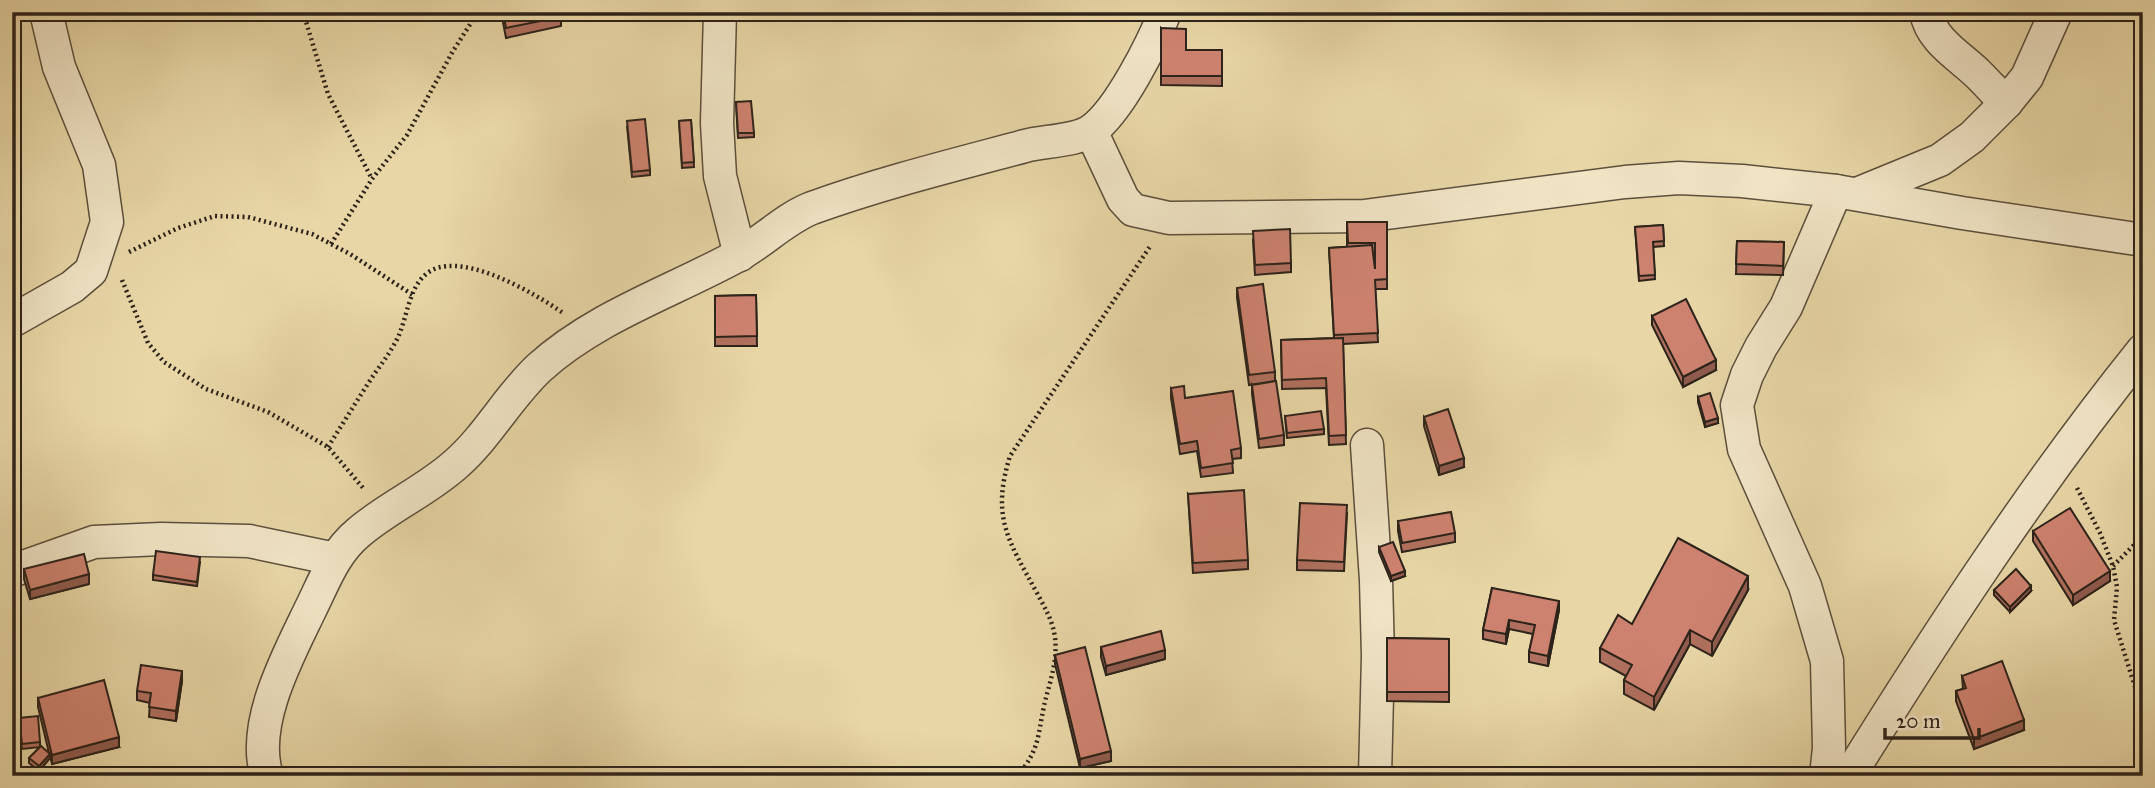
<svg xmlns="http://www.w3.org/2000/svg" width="2155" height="788" font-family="'IM FELL Great Primer',serif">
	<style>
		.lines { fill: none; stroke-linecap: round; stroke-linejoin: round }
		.street-casing { stroke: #5b503d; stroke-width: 35 }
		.path { stroke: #2c231a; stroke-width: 4.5; stroke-dasharray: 2 3.5; stroke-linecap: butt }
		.street { stroke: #f0e4c5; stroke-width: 32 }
		.wall { fill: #b0705f; stroke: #2c231a; stroke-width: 2 }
		.shaded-wall { fill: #905b4e; stroke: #2c231a; stroke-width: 2 }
		.building { fill: #cd826f; stroke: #2c231a; stroke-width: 2 }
	</style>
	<rect width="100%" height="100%" fill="#e8d6a6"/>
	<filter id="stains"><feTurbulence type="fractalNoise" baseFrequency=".00286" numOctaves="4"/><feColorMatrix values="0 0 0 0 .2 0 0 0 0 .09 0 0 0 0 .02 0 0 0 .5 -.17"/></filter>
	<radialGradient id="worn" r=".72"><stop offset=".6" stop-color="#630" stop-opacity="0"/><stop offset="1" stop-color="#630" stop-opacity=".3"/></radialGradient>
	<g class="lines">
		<g class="street-casing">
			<g id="street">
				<path d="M720,12L717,123L720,176L740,255"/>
				<path d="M1926,12C1931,41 1960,56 1979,75C1988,84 1997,94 2006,103"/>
				<path d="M1091,131L1123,199L1133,210L1169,218L1364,216L1625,182L1679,178L1742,181L1836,191L1962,213L2143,240"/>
				<path d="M1857,194L1940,160L1972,137L2006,103L2027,77L2056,12"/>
				<path d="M12,321L72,287L91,271L107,222L99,165L59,67L46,12"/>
				<path d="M1367,445L1376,580L1378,656L1375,776"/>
				<path d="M12,571L94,542L161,539L249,541L335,559"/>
				<path d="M267,776C250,724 289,654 311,608C324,582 334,553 358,533C388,507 426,491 456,464C488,436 508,397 539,368C595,317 671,292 737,256C763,242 784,219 812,208C881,183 954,165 1025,146C1043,141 1078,141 1092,130C1119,111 1153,43 1165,12"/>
				<path d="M1826,776L1829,748L1827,661L1805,586L1744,449L1737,405L1747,375L1761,347L1786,307L1836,191"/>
				<path d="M1849,776C1940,630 2035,484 2143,350"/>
			</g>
		</g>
		<g class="path">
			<path d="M303,12L328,94L372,179"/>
			<path d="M331,244L372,179L407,135L453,51L478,12"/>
			<path d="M129,252L178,228L215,216L248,217L312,234L350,254L413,295"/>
			<path d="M122,280L148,343L164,362L206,389L268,412L328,447L364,489"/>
			<path d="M328,447C342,425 356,402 371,379C379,367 388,356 395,343C407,323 407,291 425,275C456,246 536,294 563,313"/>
			<path d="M2077,488L2100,533L2113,566L2117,587L2114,620L2143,712"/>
			<path d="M2113,566L2143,536"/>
			<path d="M1018,776C1040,747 1037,739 1044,706C1049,684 1058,662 1055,638C1053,621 1045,608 1037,593C1008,540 991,517 1010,456L1151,245"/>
		</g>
		<use href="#street" class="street"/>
	</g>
	<g class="wall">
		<path d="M501,12H561V26L506,38Z"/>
		<path d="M1161,28L1186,50H1222V86L1161,85Z"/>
		<path d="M736,102L754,133V137L738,138Z"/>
		<path d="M691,120L694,167L682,168L679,121Z"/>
		<path d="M627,126L650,170V175L632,177Z"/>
		<path d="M1347,222H1387V289H1375L1378,342L1343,344L1346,444L1329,445L1326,388L1282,389L1281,340L1334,338L1329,248L1347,247Z"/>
		<path d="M1663,225L1664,246L1653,247L1655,279L1639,281L1635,227Z"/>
		<path d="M1253,240L1291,263V272L1255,275Z"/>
		<path d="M1737,241L1784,242L1783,275L1736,274Z"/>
		<path d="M1237,288L1275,372V381L1249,385L1237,298Z"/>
		<path d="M756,295L757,346H715V296Z"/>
		<path d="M1652,316L1716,370L1683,387L1652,325Z"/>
		<path d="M1252,385L1284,435V445L1259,448L1252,394Z"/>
		<path d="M1171,388L1185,398L1241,448V458L1232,459L1233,473L1201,477L1197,451L1180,454L1171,398Z"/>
		<path d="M1698,397L1718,423L1705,427L1698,402Z"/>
		<path d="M1285,416L1324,429V434L1287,438Z"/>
		<path d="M1424,417L1464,467L1439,475L1424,426Z"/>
		<path d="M1188,494L1248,560V569L1193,573Z"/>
		<path d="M1347,514L1344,571L1297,570V560Z"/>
		<path d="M1398,521L1455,533V542L1402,552L1398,531Z"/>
		<path d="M2033,531L2110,581L2073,605L2033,541Z"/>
		<path d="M1379,547L1405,576L1391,581L1379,552Z"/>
		<path d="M200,562L197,586L153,580V575Z"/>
		<path d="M24,569L89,584L30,599L24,579Z"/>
		<path d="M1492,588L1559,610L1548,666L1529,662V652L1533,634L1509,629L1506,644L1483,639V630Z"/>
		<path d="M1748,590L1712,656L1690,644L1654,710L1624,694V680L1626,676L1600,662V648L1632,624Z"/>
		<path d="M1994,590L2031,591L2010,612L1994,595Z"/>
		<path d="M1387,638L1449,639V702L1387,701Z"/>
		<path d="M1101,647L1165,659L1106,675L1101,657Z"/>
		<path d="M1055,655L1111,761L1080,768L1055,664Z"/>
		<path d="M1962,676L2024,730L1974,749L1956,701V691L1963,689Z"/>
		<path d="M182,681L176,721L149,717L150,703L137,700V691Z"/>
		<path d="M38,698L119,747L52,764L50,756V758L39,771L29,763V758L40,747L22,749L19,723V718L40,742V746L49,753L38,707Z"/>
	</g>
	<g class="shaded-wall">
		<path d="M1716,360V370L1683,387V377Z"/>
		<path d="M1718,418V423L1705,427V422Z"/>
		<path d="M1464,458V467L1439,475V466Z"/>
		<path d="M1405,571V576L1391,581V576Z"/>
		<path d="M2110,571V581L2073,605V595Z"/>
		<path d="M89,574V584L30,599V590Z"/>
		<path d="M1748,576V590L1712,656V642Z"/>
		<path d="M2031,586V591L2010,612V607Z"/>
		<path d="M1559,601V610L1548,666V656Z"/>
		<path d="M1509,620V629L1506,644V634Z"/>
		<path d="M1690,630V644L1654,710V697Z"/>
		<path d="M1165,650V659L1106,675V666Z"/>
		<path d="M182,671V681L176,721V711Z"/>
		<path d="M2024,720V730L1974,749V739Z"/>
		<path d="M119,737V747L52,764V755Z"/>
		<path d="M1111,751V761L1080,768V759Z"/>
		<path d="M50,754V758L39,771V766Z"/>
	</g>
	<g class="building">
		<path d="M503,12H561V17L506,28Z"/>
		<path d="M1161,28L1186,29V50H1222V76H1161Z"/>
		<path d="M751,101L754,133H738L736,102Z"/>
		<path d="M645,119L650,170L632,172L627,121Z"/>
		<path d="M691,120L694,162L682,163L679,121Z"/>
		<path d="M1347,222H1387V279L1375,280L1378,333L1334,335L1329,248L1372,245L1375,269V243H1348Z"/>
		<path d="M1663,225L1664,241L1653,242L1655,275L1639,276L1635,227Z"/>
		<path d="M1290,229L1291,263L1255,265L1253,231Z"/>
		<path d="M1737,241L1784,242L1783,266L1736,264Z"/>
		<path d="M1263,284L1275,372L1249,375L1237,288Z"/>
		<path d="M756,295L757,336L715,337V296Z"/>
		<path d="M1686,299L1716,360L1683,377L1652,316Z"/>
		<path d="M1343,338L1346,435L1329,436L1326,378L1282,380L1281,340Z"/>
		<path d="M1276,381L1284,435L1259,439L1252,385Z"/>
		<path d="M1184,386L1185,398L1233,391L1241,448L1231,450L1233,463L1201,468L1197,441L1180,444L1171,388Z"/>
		<path d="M1710,393L1718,418L1705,422L1698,397Z"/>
		<path d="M1448,409L1464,458L1439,466L1424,417Z"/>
		<path d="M1321,411L1324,429L1287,433L1285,416Z"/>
		<path d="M1244,490L1248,560L1193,563L1188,494Z"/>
		<path d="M1300,503L1347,505L1344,562L1297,560Z"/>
		<path d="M2070,508L2110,571L2073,595L2033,531Z"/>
		<path d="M1451,512L1455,533L1402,543L1398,521Z"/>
		<path d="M1678,538L1748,576L1712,642L1690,630L1654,697L1624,680L1632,665L1600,648L1618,615L1632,624Z"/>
		<path d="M1393,542L1405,571L1391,576L1379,547Z"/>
		<path d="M156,551L200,557L197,582L153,575Z"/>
		<path d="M84,554L89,574L30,590L24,569Z"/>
		<path d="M2016,569L2031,586L2010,607L1994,590Z"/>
		<path d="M1492,588L1559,601L1548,656L1529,652L1535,625L1509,620L1506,634L1483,630Z"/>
		<path d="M1161,631L1165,650L1106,666L1101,647Z"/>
		<path d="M1387,638L1449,639V692H1387Z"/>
		<path d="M1085,647L1111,751L1080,759L1055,655Z"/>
		<path d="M2002,661L2024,720L1974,739L1956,691L1966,688L1962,676Z"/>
		<path d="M141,665L182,671L176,711L149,707L151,693L137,691Z"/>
		<path d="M104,680L119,737L52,755L38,698Z"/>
		<path d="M38,716L40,742L22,744L19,718Z"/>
		<path d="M41,746L50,754L39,766L29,758Z"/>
	</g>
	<rect width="2155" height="788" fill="none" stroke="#e8d6a6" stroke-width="42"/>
	<rect x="14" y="14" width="2127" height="760" fill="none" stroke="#2c231a" stroke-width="3.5"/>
	<rect x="21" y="21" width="2113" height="746" fill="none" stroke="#2c231a" stroke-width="2"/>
	<path d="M1885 728v10h94v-10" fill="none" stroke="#2c231a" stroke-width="3.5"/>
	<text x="1896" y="728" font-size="21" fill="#2c231a" stroke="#f0e4c5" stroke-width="5" paint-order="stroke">20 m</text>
	<rect width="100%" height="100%" filter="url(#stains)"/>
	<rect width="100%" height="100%" fill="url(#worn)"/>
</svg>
